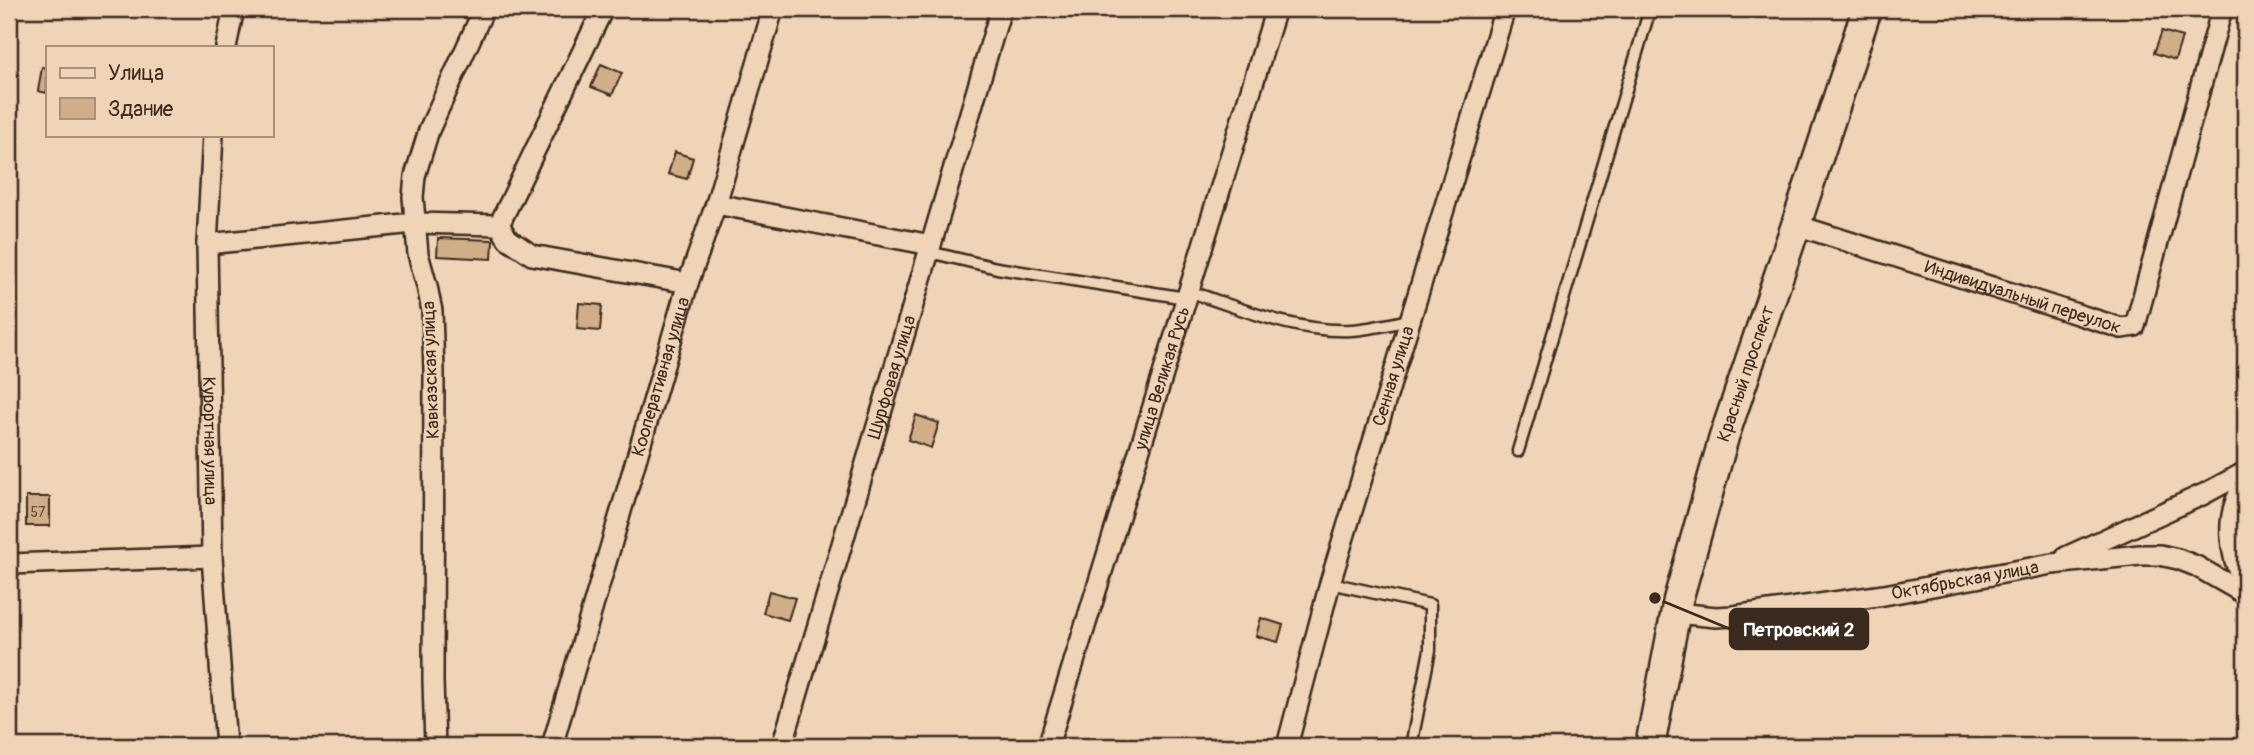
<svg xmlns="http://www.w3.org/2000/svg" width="2254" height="755" font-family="Pangolin,sans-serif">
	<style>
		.building { fill: #cfae88; stroke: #3b2a1e; stroke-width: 2 }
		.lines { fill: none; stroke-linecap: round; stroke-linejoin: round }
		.lane-casing { stroke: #3b2a1e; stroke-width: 15 }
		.street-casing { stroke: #3b2a1e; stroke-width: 24 }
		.secondary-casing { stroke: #3b2a1e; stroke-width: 33 }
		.lane { stroke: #f0d4b7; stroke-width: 10 }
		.street { stroke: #f0d4b7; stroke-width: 19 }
		.secondary { stroke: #f0d4b7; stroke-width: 28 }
		.labels { text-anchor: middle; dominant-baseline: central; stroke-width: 5; stroke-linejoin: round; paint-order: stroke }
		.number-label { font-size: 14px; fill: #604b38 }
		.street-label { font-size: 18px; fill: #3b2a1e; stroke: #f0d4b7 }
		.leader { fill: none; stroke: #3b2a1e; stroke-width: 2.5 }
		.callout-dot { fill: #3b2a1e; stroke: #f0d4b7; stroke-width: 2.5 }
		.callout { fill: #3b2a1e; stroke: #3b2a1e; stroke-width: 2.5 }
		.callout-label { font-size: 19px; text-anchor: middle; font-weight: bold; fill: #fff }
	</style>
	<rect width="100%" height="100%" fill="#f0d4b7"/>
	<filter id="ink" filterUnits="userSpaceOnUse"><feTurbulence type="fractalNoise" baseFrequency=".0143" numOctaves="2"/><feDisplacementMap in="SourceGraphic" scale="14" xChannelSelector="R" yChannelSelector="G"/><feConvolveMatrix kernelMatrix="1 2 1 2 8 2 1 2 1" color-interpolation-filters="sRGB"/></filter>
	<g filter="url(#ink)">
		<g class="building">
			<path d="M2162,31L2182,37L2175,60L2154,53Z"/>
			<path d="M601,64L622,73L612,95L591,87Z"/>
			<path d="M42,67L47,68V93L38,91Z"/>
			<path d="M675,152L693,158L687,179L668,174Z"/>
			<path d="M438,238L493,240L492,259L437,256Z"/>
			<path d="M579,303L602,305L600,331L577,329Z"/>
			<path d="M916,415L939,423L931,448L908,440Z"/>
			<rect x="26" y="497" width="24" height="29"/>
			<path d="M769,591L795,598L788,620L763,613Z"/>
			<path d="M1261,618L1283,625L1278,642L1256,636Z"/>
		</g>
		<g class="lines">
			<g class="lane-casing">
				<g id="lane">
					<path d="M929,252L997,268L1186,298"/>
					<path d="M1188,291C1240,308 1296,333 1351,330C1370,329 1390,324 1409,320"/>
					<path d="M1518,451L1650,9"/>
					<path d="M1330,583L1430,605V650L1411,746"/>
				</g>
			</g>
			<g class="street-casing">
				<g id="street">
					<path d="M226,47L234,9"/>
					<path id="s1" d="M213,135L207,244L212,557L226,746"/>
					<path d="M716,204L931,245"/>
					<path d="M499,225L603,9"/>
					<path id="s2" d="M1796,225L2121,328L2135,326L2222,9"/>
					<path d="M207,244L414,223L499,225L508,239L532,255L688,283"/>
					<path d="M2245,483C2224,514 2228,553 2245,586"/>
					<path d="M2066,557L2204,494L2245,472"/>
					<path d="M9,564L212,557"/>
					<path id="s3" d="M1676,613L1716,617L1733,616L1884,595L2052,564L2140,555H2160L2178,559L2196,566L2245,594"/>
					<path d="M435,746L433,681L434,371L432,311L427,286L418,254L413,197L415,176L429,130L484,9"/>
					<path id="s4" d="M552,746L688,283L716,204L773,9"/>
					<path id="s5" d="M782,746L1001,9"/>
					<path id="s6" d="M1048,746L1276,9"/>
					<path id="s7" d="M1287,746L1330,583L1505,9"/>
				</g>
			</g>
			<g class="secondary-casing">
				<g id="secondary">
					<path id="s8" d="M1650,746L1678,600L1724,437L1796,225L1867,9"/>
				</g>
			</g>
			<use href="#lane" class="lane"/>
			<use href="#street" class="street"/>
			<use href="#secondary" class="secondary"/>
		</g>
	</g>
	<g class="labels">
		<g class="number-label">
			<text x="38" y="512">57</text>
		</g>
		<g class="street-label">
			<text stroke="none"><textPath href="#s2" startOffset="238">Индивидуальный переулок</textPath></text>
			<text transform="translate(431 370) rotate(-92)">Кавказская улица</text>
			<text stroke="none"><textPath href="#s8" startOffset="385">Красный проспект</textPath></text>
			<text stroke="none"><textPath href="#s7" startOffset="385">Сенная улица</textPath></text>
			<text stroke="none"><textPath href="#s4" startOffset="385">Кооперативная улица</textPath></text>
			<text stroke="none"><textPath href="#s6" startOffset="385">улица Великая Русь</textPath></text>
			<text stroke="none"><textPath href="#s5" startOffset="385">Шурфовая улица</textPath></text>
			<text stroke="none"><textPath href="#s1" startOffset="306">Курортная улица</textPath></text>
			<text stroke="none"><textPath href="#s3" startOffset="292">Октябрьская улица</textPath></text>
		</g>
	</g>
	<path class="leader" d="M1655 598L1730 629"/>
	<circle class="callout-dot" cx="1655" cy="598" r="7"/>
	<rect class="callout" x="1730" y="609" width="138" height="40" rx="7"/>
	<g class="callout-label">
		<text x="1799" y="636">Петровский 2</text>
	</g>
	<rect width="2254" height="755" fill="none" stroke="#f0d4b7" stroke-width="35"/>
	<rect x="18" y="18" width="2219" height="720" fill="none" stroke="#3b2a1e" stroke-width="2.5" filter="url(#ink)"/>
	<rect x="46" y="46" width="228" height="91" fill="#f0d4b7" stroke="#a8907a" stroke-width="2"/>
	<rect x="60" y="68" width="35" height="10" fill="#f0d4b7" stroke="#a8907a" stroke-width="2"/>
	<text x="108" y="80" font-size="21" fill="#3b2a1e">Улица</text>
	<rect x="60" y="98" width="35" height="21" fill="#cfae88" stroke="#a8907a" stroke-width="2"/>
	<text x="108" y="116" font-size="21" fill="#3b2a1e">Здание</text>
</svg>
